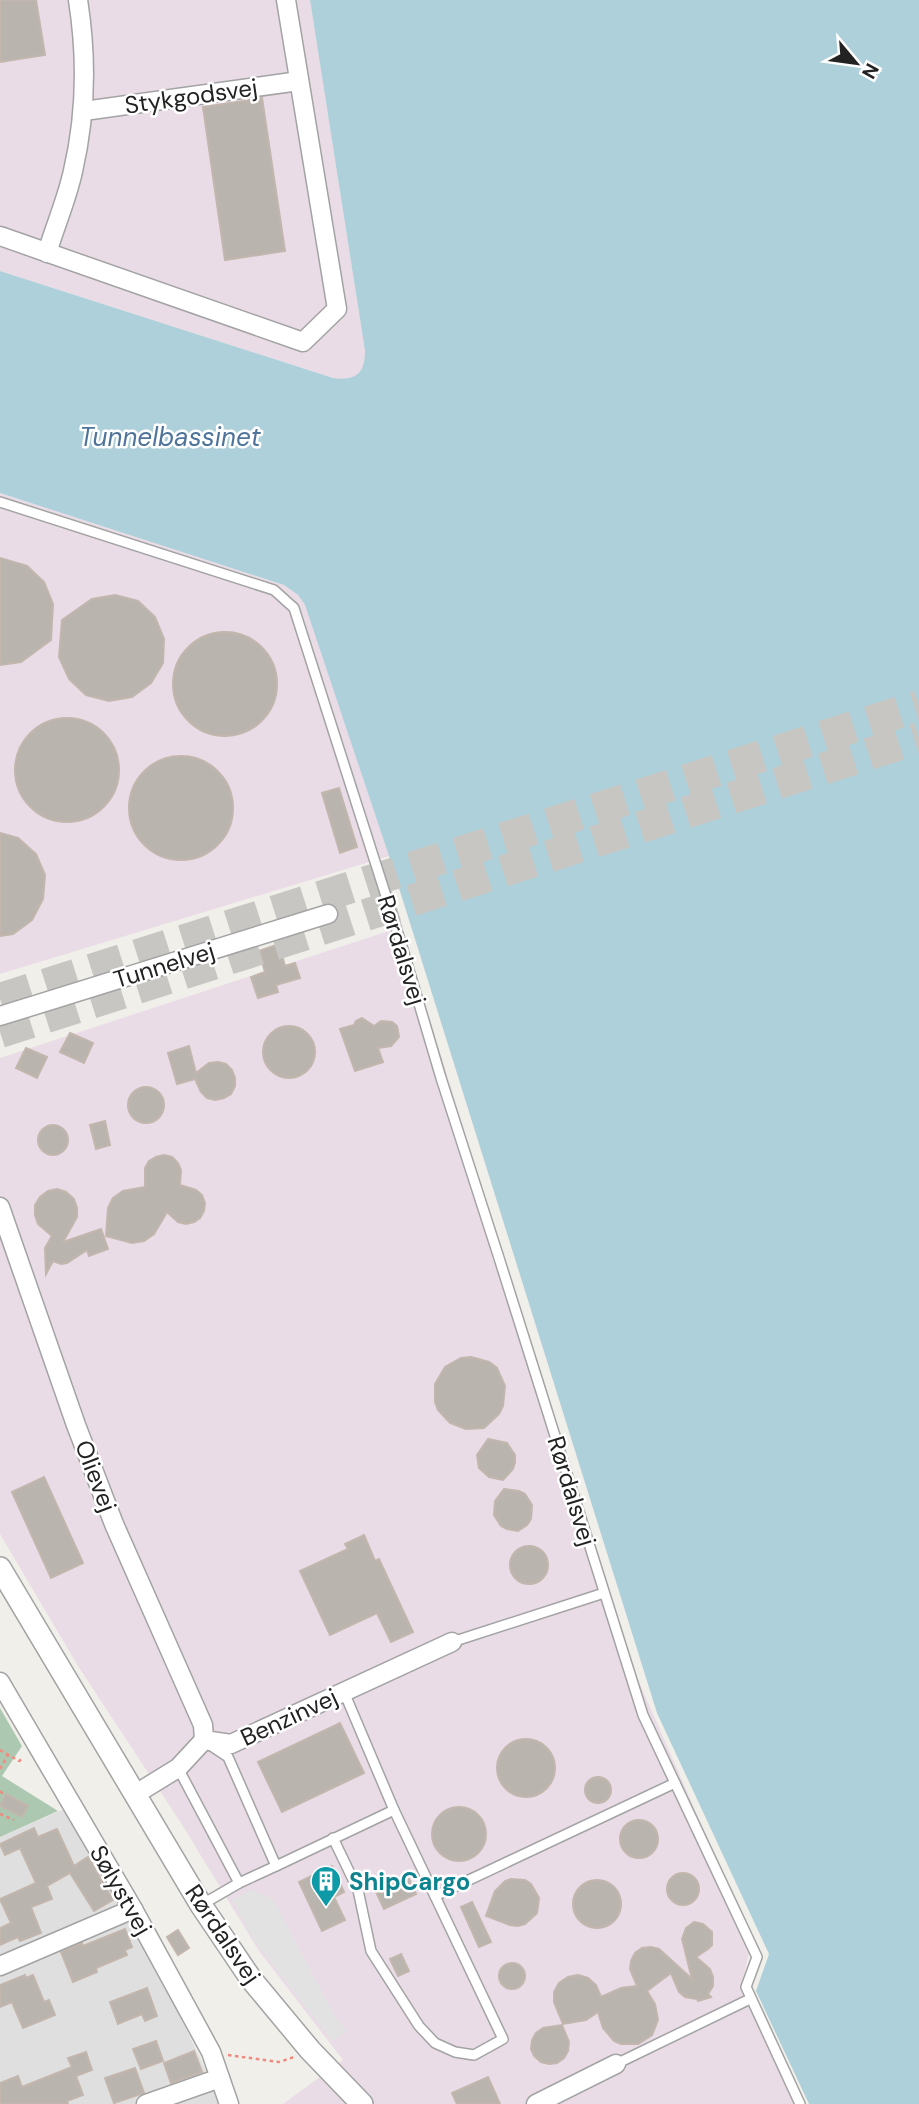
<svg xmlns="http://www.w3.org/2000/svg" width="919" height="2104" font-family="'DM Sans',sans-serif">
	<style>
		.residential { fill: #e0dfdf }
		.industrial { fill: #e9dce7 }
		.cemetery { fill: #adc8b1 }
		.parking { fill: #e2e2e2 }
		.water { fill: #aed0da }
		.building { fill: #bab4af; stroke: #c2b6ad; stroke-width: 2 }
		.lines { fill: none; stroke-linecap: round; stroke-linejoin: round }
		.motorway-tunnel { stroke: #c8c6c2; stroke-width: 32; stroke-dasharray: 32 16; stroke-linecap: butt }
		.service-casing { stroke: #a3a3a3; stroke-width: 12 }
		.minor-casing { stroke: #a3a3a3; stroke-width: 21 }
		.tertiary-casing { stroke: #a3a3a3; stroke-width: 24 }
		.path { stroke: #ee8b7e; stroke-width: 2.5; stroke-dasharray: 3.5 3.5; stroke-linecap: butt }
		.service { stroke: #fff; stroke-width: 9 }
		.minor { stroke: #fff; stroke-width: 18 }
		.tertiary { stroke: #fff; stroke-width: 21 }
		.labels { text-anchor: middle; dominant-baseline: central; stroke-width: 5; stroke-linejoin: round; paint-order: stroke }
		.street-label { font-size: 24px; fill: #222; stroke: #fff }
		.culture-label { font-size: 24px; font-weight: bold; fill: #0d838f; stroke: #fff; text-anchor: start }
		.water-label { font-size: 26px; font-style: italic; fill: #4f749b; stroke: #fff }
	</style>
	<rect width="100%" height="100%" fill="#f1efea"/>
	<path class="residential" d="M69,1807L141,1936L216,2091L218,2104H0V1837Z"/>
	<g class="industrial">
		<path d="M0,0H310L365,351V363L358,375L346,380L333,378L0,271Z"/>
		<path d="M0,493L284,585L298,595L305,605L311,619L389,856L0,974Z"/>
		<path d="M401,927L629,1659L752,1940L741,1987L798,2104H283L343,2060L259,1951L181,1823L78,1666L0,1534V1058Z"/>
	</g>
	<path class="cemetery" d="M0,1708L22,1746L2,1776L58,1811L0,1837Z"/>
	<path class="parking" d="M251,1890L273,1899L334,2015L347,2032L332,2041L255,1942L232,1900Z"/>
	<path class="water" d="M310,0H919V2104H809L756,1991L769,1954L657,1713L389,856L305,605L298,595L284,585L0,493V271L333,378C355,381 365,374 365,351Z"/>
	<g class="building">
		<path d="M0,0H36L45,55L0,62Z"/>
		<path d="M262,98L285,251L225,260L203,107Z"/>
		<path d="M0,558L27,566L44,582L53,604L51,640L21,662L0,665Z"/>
		<path d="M115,595L138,601L155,617L164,639L163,663L151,683L132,697L109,701L86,695L69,679L59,657L62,620L92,599Z"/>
		<circle cx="225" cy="684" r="52"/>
		<circle cx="67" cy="770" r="52"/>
		<circle cx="181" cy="808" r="52"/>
		<path d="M339,788L357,847L340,853L322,793Z"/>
		<path d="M0,833L18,838L36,854L45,875L43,899L32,920L13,934L0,936Z"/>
		<path d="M279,944L285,966L295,963L300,978L276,985L278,992L258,998L251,977L265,972L259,951Z"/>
		<path d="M362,1018L374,1026L381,1021L392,1022L397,1026L399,1037L391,1046L378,1048L383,1062L355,1071L340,1029L354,1025L356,1021Z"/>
		<circle cx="289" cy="1052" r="26"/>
		<path d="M70,1033L93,1043L84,1063L60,1052Z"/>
		<path d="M189,1046L196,1073L209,1063L218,1062L226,1064L232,1070L235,1078V1086L231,1094L224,1098L215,1100L207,1098L201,1092L195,1079L177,1084L168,1053Z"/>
		<path d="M26,1048L47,1057L37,1078L16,1068Z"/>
		<circle cx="146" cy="1105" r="18"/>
		<path d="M105,1121L110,1145L96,1149L90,1125Z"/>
		<circle cx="53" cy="1140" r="15"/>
		<path d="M164,1155L172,1157L178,1163L181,1170L180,1185L196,1190L202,1195L205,1203L204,1211L200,1218L194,1222L186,1224L178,1222L167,1212L154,1234L144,1241L132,1243L106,1236L108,1208L113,1198L123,1191L145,1187V1168L149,1161L156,1157Z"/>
		<path d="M57,1189L66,1192L74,1199L77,1208V1217L63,1242L101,1229L108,1249L89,1256L87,1250L67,1263L61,1264L53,1261L46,1274L45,1248L52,1236L38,1224L35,1215V1205L40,1197L48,1191Z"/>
		<path d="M471,1357L489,1362L497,1368L505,1386L503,1406L499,1414L484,1428L466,1429L450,1423L438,1410L435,1402V1384L445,1367L461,1358Z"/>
		<path d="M488,1439L507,1443L515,1455V1462L513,1469L503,1480L489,1477L479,1468L477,1455Z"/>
		<path d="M44,1477L83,1563L51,1578L12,1492Z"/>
		<path d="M504,1489L519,1491L525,1494L532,1505L531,1519L527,1525L518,1531L507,1529L501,1526L494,1515L495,1501Z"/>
		<path d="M364,1535L375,1561L379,1559L413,1632L391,1642L377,1613L330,1635L300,1571L348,1549L345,1544Z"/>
		<circle cx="529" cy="1565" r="19"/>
		<path d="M340,1723L364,1773L282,1812L258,1762Z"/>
		<circle cx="526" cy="1768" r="29"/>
		<circle cx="598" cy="1790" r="13"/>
		<path d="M6,1794L28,1806L22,1817L0,1806Z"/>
		<circle cx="459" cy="1834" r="27"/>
		<circle cx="639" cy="1839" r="19"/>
		<path d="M34,1828L38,1837L57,1829L74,1866L88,1857L113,1900L94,1911L70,1873L47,1886L52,1899L31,1907L41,1933L20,1941L18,1937L0,1945V1928L11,1923L0,1899L36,1883L20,1848L5,1855L0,1844Z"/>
		<path d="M332,1866L344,1892L334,1897L345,1920L322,1931L299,1882Z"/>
		<circle cx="683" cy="1889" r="16"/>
		<path d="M408,1877L416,1894L384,1909L376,1892Z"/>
		<path d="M511,1879L525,1880L531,1884L539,1898L537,1913L525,1924L518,1926L510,1925L486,1916L495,1891L505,1881Z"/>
		<circle cx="597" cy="1904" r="24"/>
		<path d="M472,1902L491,1942L479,1947L461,1907Z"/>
		<path d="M694,1922L703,1924L712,1932V1945L708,1949L696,1957L710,1969L713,1977V1986L708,1994L711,1997L698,2001L697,1999L685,1997L679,1992L671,1973L647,1991L655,2004L658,2020L652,2035L638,2044H621L614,2041L603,2028L598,2012L586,2020L563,2024L554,2002V1992L559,1983L568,1977L578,1975L588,1978L596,1985L601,1997L621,1988L637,1986L630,1969L631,1961L635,1953L642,1948L651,1947L659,1949L692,1979L682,1939L686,1928Z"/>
		<path d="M125,1929L132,1947L125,1950L127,1955L96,1968L97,1972L73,1982L61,1952L82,1943L83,1946Z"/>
		<path d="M178,1930L189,1948L178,1955L167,1937Z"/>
		<path d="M401,1954L409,1971L398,1976L390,1959Z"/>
		<circle cx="512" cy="1976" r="13"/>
		<path d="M25,1975L26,1978L33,1975L44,2002L49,2000L55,2015L23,2028L12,2002L0,2007V1985Z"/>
		<path d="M147,1988L157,2016L145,2021L142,2014L118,2024L110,2002Z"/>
		<path d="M562,2025L569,2042L568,2051L564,2058L557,2063L549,2064L541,2062L534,2056L531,2049L532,2040L536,2033L543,2028Z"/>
		<path d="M156,2041L163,2061L141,2069L133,2049Z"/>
		<path d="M194,2051L202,2072L171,2083L164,2063Z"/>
		<path d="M86,2052L92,2070L76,2076L83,2095L67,2101L68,2104H0V2083L18,2076L22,2087L72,2067L68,2058Z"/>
		<path d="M135,2068L144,2093L114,2103L105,2078Z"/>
		<path d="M488,2077L500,2104H457L452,2093Z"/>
	</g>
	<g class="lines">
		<g class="motorway-tunnel">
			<path d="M0,999L919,706"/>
			<path d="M0,1032L919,738"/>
		</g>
		<g class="service-casing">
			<g id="service">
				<path d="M0,502L274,590L294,608L401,943L441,1078L499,1258L643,1715L757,1957L746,1987L800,2104"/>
				<path d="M452,1642L604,1593"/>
				<path d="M178,1768L239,1883"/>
				<path d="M333,1838L358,1890L371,1951L419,2026L435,2043L455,2052L474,2055L503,2039L394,1810"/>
				<path d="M276,1866L394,1810L344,1692"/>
				<path d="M435,1896L675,1783"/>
				<path d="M201,1905L239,1883L276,1866L228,1757L210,1745"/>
				<path d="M616,2064L750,1999"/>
			</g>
		</g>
		<g class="minor-casing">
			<g id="minor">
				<path d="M84,111L299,81"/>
				<path d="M0,236L303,342L337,309L286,0"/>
				<path d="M47,253C55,226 67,199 73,171C86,115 87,57 78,0"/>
				<path d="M0,1016L328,914"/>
				<path d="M0,1207L76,1425L114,1524L203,1725L204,1740"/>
				<path d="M0,1682L133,1909L211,2052L229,2104"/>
				<path d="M134,1795L178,1768L204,1740L231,1744L452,1642"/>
				<path d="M0,1966L133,1909"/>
				<path d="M146,2104L220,2078"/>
				<path d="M536,2104L616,2064"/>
			</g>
		</g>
		<g class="tertiary-casing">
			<path id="tertiary" d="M0,1568L201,1905L251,1979L310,2050L362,2104"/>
		</g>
		<g class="path">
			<path d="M0,1750L19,1761L24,1758"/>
			<path d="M0,1769L8,1755"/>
			<path d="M0,1791L2,1793L0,1797"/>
			<path d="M0,1814L14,1820"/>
			<path d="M228,2055L279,2062L294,2057"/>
		</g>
		<use href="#service" class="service"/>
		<use href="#minor" class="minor"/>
		<use href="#tertiary" class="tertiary"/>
	</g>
	<defs>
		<g id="building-pin" transform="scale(1.575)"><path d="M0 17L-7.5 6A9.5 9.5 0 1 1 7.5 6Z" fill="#0f9aa8" stroke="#fff"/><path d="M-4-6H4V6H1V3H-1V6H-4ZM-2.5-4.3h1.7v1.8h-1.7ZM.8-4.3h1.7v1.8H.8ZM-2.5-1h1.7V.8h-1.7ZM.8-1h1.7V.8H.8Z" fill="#fff"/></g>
	</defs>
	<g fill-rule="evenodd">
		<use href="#building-pin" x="326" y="1881"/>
	</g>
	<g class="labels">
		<g class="street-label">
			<text transform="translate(191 96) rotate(-8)">Stykgodsvej</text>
			<text transform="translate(402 950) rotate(73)">Rørdalsvej</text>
			<text transform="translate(164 965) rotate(-17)">Tunnelvej</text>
			<text transform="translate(96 1476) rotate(69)">Olievej</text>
			<text transform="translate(572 1491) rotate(73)">Rørdalsvej</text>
			<text transform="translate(289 1717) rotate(-25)">Benzinvej</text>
			<text transform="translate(121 1890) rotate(60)">Sølystvej</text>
			<text transform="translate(223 1934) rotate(56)">Rørdalsvej</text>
		</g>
		<g class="culture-label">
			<text x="349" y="1881">ShipCargo</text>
		</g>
		<g class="water-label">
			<text x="170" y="437">Tunnelbassinet</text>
		</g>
	</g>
	<g transform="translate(856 63) rotate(119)" stroke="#ffffff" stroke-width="5" paint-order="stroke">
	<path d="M0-5L12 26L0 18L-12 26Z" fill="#222222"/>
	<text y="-10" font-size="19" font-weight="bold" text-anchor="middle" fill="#222222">N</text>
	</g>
</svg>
